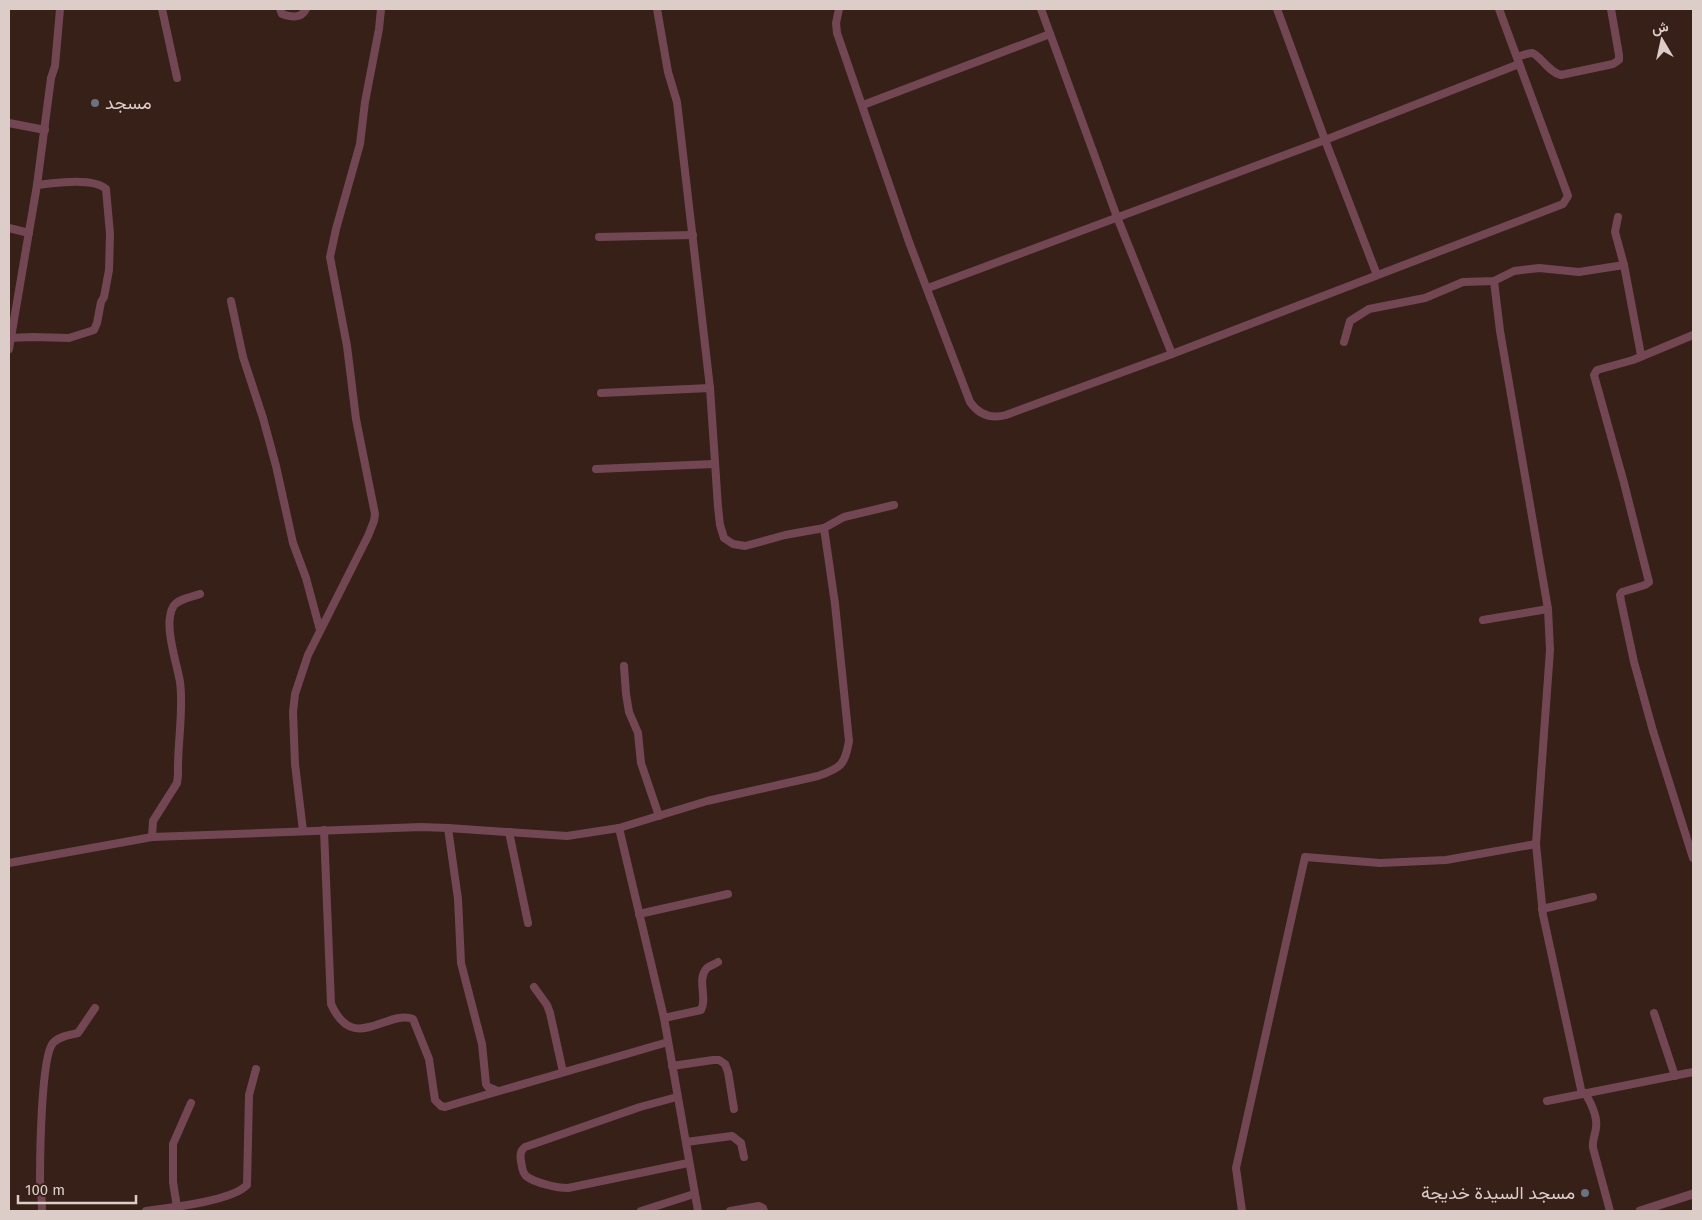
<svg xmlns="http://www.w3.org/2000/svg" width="1702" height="1220" font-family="'Fira Sans',Vazirmatn,sans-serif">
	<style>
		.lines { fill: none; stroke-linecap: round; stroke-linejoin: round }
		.minor { stroke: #724753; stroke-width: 8 }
		.tertiary { stroke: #724753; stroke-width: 9 }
		.worship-dot { fill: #6b7280; stroke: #372018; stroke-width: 2 }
		.labels { text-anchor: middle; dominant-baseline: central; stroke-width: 4; stroke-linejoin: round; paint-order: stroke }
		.poi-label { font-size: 18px; fill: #ddcdc8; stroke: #372018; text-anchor: start }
	</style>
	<rect width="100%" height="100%" fill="#372018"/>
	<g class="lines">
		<g class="minor">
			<path d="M162,9L177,78"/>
			<path d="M280,9L282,14C291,17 301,19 306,9"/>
			<path d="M657,9L668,72L677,102L710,388L718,507L720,525L724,538L733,544L745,546L785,535L824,528L844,517L894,505"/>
			<path d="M839,9L836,23L837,33L909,242L970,402C979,415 991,419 1006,415L1172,354L1563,204L1568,196L1499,9"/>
			<path d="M1041,9L1117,217L1172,354"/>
			<path d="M1277,9L1325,140L1377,275"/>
			<path d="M1517,57C1521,56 1528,53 1532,53C1539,54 1548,72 1561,75L1613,64L1619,60V55L1611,9"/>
			<path d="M863,105L1050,34"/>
			<path d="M9,123L45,130"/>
			<path d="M1618,217L1615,232L1624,265L1641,355"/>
			<path d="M9,228L29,233"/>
			<path d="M599,237L693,235"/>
			<path d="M1494,281L1500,331L1548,609"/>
			<path d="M928,288L1325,140L1519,64"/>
			<path d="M231,301L243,357L263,418L276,466L293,543L306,578L320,630"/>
			<path d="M1693,335L1633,360L1597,370L1594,375L1624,483L1649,582L1645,585L1622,592L1620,595L1621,601L1634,662L1653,731L1693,858"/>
			<path d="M9,338L33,337L69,338L94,330L97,323L101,302L104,297L109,270L110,234L106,189C93,177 54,183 37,185"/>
			<path d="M1344,342L1350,321L1369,309L1425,298L1463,282L1494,281L1514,271L1539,268L1579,272L1624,265"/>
			<path d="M9,349L37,185L51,78L55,66L60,9"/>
			<path d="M601,393L710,388"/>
			<path d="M596,469L714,464"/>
			<path d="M1483,620L1548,609L1550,650L1536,844L1543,915L1582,1094"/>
			<path d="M624,666L626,694L629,712L638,733L641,763L659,816"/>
			<path d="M448,828L458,899L461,963L482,1044L486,1084L488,1087L498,1091"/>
			<path d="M619,828L664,1018L698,1211"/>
			<path d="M324,830L331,1004C354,1055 386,1009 413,1019L429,1059L435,1100L441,1106L445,1107L458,1103L668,1042"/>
			<path d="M303,831L295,764L293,712L295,694L308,655L368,536L374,521L375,514L356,419L347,346L330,257L336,229L360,144L365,102L379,29L381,9"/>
			<path d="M509,832L528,923"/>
			<path d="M152,837L153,821L177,783L178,775C177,746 184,710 180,682C177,663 163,625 173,607C177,599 192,597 200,594"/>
			<path d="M9,863L152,837L421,827L448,828L567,836L619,828L707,801L818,776C841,768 845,765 849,741L835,604L824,528"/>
			<path d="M1542,909L1593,897"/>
			<path d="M639,914L728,894"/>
			<path d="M534,987L547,1005L550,1013L563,1072"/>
			<path d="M1654,1013L1675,1076"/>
			<path d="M664,1018L701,1010C708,998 696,979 707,968C709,966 715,964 718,962"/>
			<path d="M672,1066L713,1060H719L725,1064L728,1072L734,1109"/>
			<path d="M1585,1093C1591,1103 1598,1116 1596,1128C1595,1136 1592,1141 1593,1148L1610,1211"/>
			<path d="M677,1097L640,1107L525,1147C520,1151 520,1155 521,1161C522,1167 522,1172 526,1176C535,1183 557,1188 568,1188L688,1163"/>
			<path d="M1547,1101L1693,1072"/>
			<path d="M686,1142L732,1136L741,1143L744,1157"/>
			<path d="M177,1207L173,1182V1144L191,1103"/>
			<path d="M42,1211C42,1201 41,1191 40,1180C40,1158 41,1056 53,1043C59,1036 70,1035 78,1033L95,1008"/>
			<path d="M146,1211C169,1208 232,1201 247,1185L249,1095L256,1069"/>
			<path d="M641,1211L694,1194"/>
			<path d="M730,1211L759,1206L763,1208L764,1211"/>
			<path d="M1242,1211L1236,1168L1305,857L1380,863L1446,860L1536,844"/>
		</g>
		<path class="tertiary" d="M1640,1211L1693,1194"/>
	</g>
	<g class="worship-dot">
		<circle cx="95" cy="103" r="5"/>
		<circle cx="1585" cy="1193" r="5"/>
	</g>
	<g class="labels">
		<g class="poi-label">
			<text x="105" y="103">مسجد</text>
			<text x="1575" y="1193" text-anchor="end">مسجد السيدة خديجة</text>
		</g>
	</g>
	<rect width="1702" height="1220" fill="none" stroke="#ddcdc8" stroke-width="20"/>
	<g transform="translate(1662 40) rotate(351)" stroke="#372018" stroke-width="4" paint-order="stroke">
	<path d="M0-4L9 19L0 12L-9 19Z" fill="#ddcdc8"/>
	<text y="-8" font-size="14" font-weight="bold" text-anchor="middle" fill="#ddcdc8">ش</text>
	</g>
	<path d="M18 1195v8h118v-8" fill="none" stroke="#ddcdc8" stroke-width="2.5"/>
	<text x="25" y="1195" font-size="15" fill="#ddcdc8" stroke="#372018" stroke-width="4" paint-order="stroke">100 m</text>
</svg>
